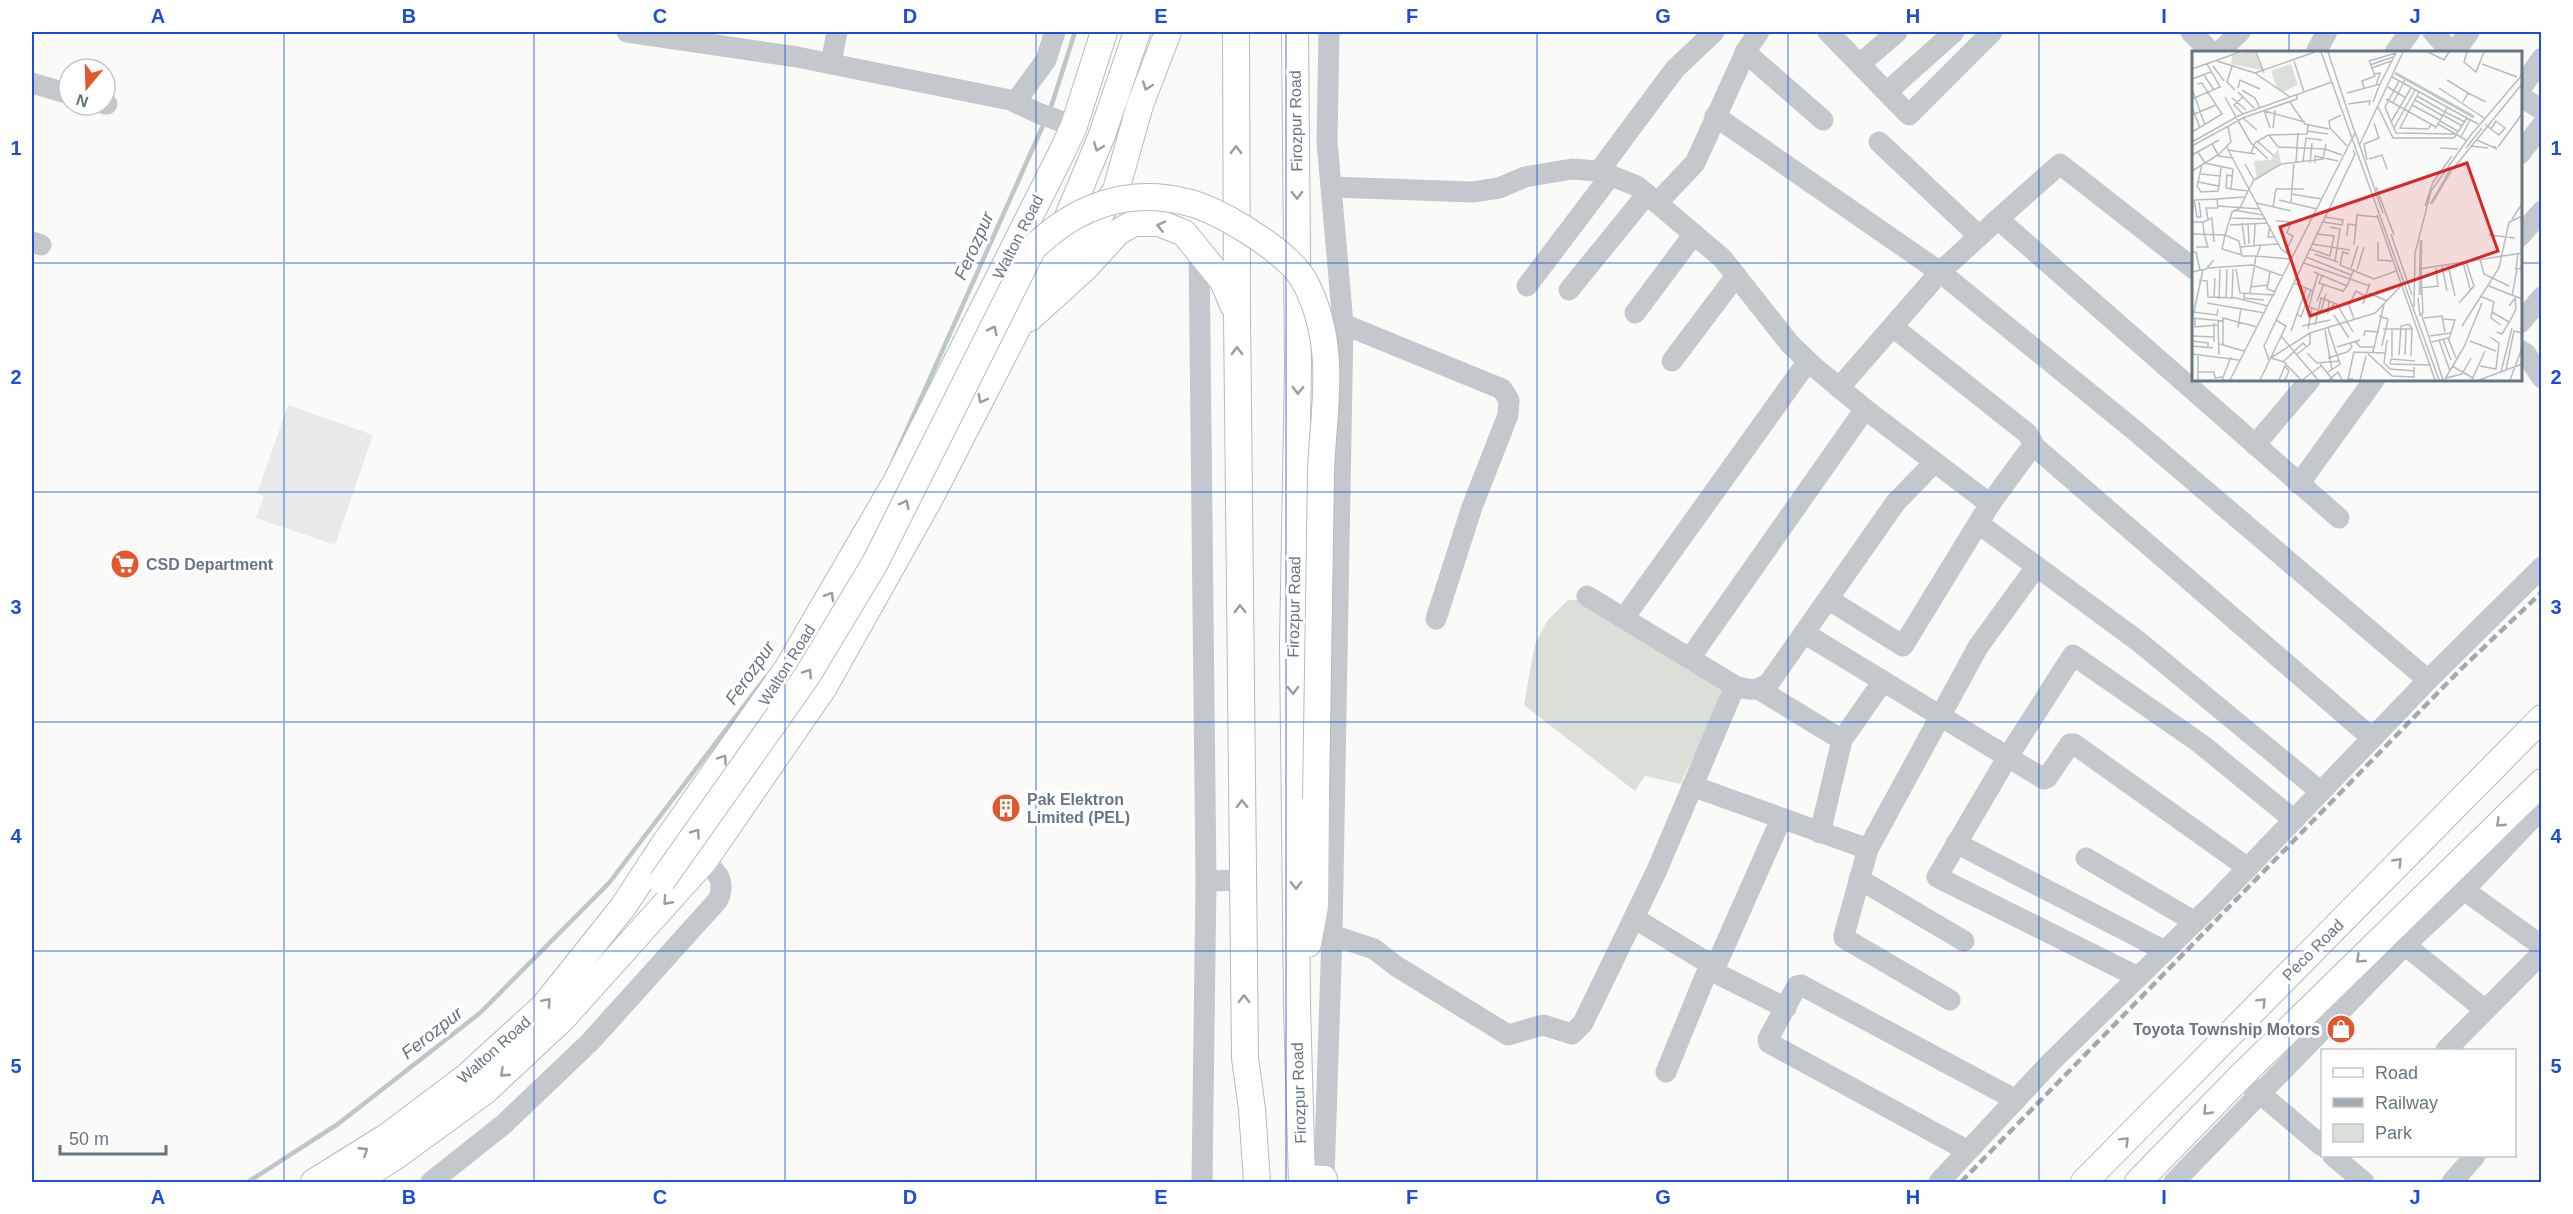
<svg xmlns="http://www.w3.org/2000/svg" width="2573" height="1214" font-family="Helvetica,sans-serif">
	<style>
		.built { fill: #e8e9e9 }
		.green { fill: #dadfd7 }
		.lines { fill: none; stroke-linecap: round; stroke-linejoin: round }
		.stream { stroke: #bbc7cb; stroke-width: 4.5 }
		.major-casing { stroke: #b5babe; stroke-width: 28 }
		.minor { stroke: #c3c8cc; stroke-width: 21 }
		.major { stroke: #fff; stroke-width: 26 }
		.rail { stroke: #a2aab0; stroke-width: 4.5; stroke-dasharray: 9 4.5; stroke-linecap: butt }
		.major-bridge-casing { stroke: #b5babe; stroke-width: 28; stroke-linecap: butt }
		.major-bridge { stroke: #fff; stroke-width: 26 }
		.oneway { stroke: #939fa8 }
		.grid { fill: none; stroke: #1d4ed8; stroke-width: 1.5; stroke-opacity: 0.55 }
		.labels { text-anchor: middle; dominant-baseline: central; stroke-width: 6; stroke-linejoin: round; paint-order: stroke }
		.street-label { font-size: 16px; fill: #657683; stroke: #fff }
		.poi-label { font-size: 16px; font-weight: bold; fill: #657683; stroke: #fff; text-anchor: start }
		.water-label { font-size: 18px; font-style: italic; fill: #60757c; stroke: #fff }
		.inset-river { fill: none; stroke: #bbc7cb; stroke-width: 3 }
		.inset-road { fill: none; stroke: #b5bdc2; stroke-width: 1.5 }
		.view { fill: #d62828; fill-opacity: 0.15; stroke: #d62828; stroke-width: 3 }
		.inset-edge { fill: none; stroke: #657683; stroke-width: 3 }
		.neatline { fill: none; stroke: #1d4ed8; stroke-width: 2 }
		.grid-label { font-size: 20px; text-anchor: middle; font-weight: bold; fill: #1d4ed8 }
	</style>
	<rect width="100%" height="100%" fill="#fafaf8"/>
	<path class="built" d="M288,405L373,435L335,545L256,518L264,496L257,494Z"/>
	<path class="green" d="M1568,600H1582L1728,687L1680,784L1645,776L1635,791L1524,705L1535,644L1547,621Z"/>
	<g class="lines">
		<g class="stream">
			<path d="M1050,110L1075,32"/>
			<path d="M893,461L1045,121"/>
			<path d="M248,1182L338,1124L480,1013L609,883L766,677"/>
		</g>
		<g class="major-casing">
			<g id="major">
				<path d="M1236,32L1237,313L1245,1058L1252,1109L1257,1182"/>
				<path d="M1295,32L1298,367L1293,644L1297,1006L1302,1182"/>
				<path d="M1061,276L1083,234L1097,219L1116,190L1140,105L1168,32"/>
				<path d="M1030,318L1085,268L1118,232L1134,223H1159L1184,233L1223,281L1233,305"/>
				<path d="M1308,944L1315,906L1316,799"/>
				<path d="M1302,1178L1324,1179V1182"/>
				<path d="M314,1182L388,1136L465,1078L544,1006L623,907L665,843L787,669L896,482L1062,152L1074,126L1104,32"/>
				<path d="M355,1182L396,1156L485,1091L563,1018L704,861L824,687L930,498L1040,284L1102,135L1137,32"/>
				<path d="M2084,1182L2542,718"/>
				<path d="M2138,1182L2240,1077L2542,782"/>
			</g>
		</g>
		<g class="minor">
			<path d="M627,32L797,57L1010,100L1038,113L1074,126"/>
			<path d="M1828,32L1909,115L1992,32"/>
			<path d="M2191,32L2211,52"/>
			<path d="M2433,32L2451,52"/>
			<path d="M1745,52L1823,120"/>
			<path d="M2219,52L2240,32"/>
			<path d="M2316,52L2327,32"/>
			<path d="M2395,52L2410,32"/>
			<path d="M2455,52L2469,32"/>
			<path d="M831,63L837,32"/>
			<path d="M1860,64L1897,32"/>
			<path d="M32,83L69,94"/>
			<path d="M2520,90L2542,58"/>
			<path d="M1887,92L1954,32"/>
			<path d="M2520,96L2542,110"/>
			<path d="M1016,101L1046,60L1055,32"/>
			<path d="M105,104H107"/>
			<path d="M1715,116L1940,272L2133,429L2428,680"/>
			<path d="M1879,142L1979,236"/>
			<path d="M2520,154L2542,125"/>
			<path d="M1599,171L1675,69L1714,32"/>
			<path d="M1331,187L1473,192L1499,188L1525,177L1572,169L1599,171L1637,186L1722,258L1790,344L1813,366L1865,409L1990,504L1903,646L1828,599"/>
			<path d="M1657,203L1695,163L1747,49L1759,32"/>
			<path d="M1998,219L2060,164L2194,269"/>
			<path d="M2520,236L2542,211"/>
			<path d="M32,242L41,245"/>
			<path d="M1199,249L1206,881L1202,1182"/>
			<path d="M1527,286L1611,175"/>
			<path d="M1569,290L1647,194"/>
			<path d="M1635,313L1694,234"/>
			<path d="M2520,323L2542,297"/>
			<path d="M1343,324L1502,389L1509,400L1508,415L1472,507L1436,619"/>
			<path d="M1893,327L2028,434L2035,447L2372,738"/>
			<path d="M2520,350L2526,354L2542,378"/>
			<path d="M1672,361L1736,276"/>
			<path d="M1839,388L1940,272L1998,219L2339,518"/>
			<path d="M2255,445L2310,380"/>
			<path d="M2299,484L2374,380"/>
			<path d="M1990,504L2028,452"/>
			<path d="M1979,524L2138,641L2321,792"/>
			<path d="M1587,596L1735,686C1750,690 1756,692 1769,683L1896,502L1931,466L1932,460"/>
			<path d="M1624,618L1808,361"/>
			<path d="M1804,633L2044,779L2047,778L2070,744H2074L2248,868"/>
			<path d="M1690,658L1865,409"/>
			<path d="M1760,690L1842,740"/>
			<path d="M1692,786L1868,849"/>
			<path d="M1820,833L1842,740L1883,681"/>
			<path d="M1956,843L2165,951"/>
			<path d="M2086,858L2195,922"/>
			<path d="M1859,879L1964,941"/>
			<path d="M1206,881L1242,880"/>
			<path d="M2464,890L2542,946"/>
			<path d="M1634,918L1700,958L1711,962L1718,961L1781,819"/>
			<path d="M1332,935L1374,949L1396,966L1508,1035L1543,1025L1572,1034L1583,1023L1657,870L1735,686"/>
			<path d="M2405,945L2485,1010"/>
			<path d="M1708,969L1786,1008"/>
			<path d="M2138,977L1937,877L2007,758L2073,655L2201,744L2294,820"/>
			<path d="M1950,1000L1844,938V935L1868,849L1978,647L2036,567"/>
			<path d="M2446,1050L2542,953"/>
			<path d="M1666,1072L1711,962"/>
			<path d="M2250,1085L2322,1146"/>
			<path d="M1968,1151L1769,1043L1768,1039L1797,986L1801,985L2016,1100"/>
			<path d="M2333,1156L2364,1182"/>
			<path d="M1324,1179L1332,935L1343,324L1327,141L1329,32"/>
			<path d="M431,1182L504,1124L590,1042L718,900C726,881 718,873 704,861"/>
			<path d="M1939,1182L2051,1062L2213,904L2428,680L2542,567"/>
			<path d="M2174,1182L2405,945L2464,890L2542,808"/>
			<path d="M2452,1182L2475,1156"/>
		</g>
		<use href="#major" class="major"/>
		<path class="rail" d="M1961,1182L2460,670L2542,592"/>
		<g class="major-bridge-casing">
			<path id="major-bridge" d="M662,881L807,676L875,563L1033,248C1075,207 1127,187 1186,202C1218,209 1283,249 1302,277C1317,302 1325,335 1326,364C1328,400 1322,437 1321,472C1320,581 1318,690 1316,799"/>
		</g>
		<use href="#major-bridge" class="major-bridge"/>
	</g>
	<defs><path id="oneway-chevron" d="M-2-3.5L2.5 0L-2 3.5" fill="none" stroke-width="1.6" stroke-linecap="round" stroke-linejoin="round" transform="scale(1.5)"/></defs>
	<g class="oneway">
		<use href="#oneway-chevron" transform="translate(1147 86) rotate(110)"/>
		<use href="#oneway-chevron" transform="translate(1098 147) rotate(111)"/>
		<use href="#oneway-chevron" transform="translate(1236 150) rotate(-90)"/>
		<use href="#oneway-chevron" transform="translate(1297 195) rotate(89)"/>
		<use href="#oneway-chevron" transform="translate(1161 226) rotate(-167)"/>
		<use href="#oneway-chevron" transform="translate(993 330) rotate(-64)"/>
		<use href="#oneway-chevron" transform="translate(1237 351) rotate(-91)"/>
		<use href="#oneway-chevron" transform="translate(1298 390) rotate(91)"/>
		<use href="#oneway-chevron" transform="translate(982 399) rotate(118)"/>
		<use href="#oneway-chevron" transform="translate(905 504) rotate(-63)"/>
		<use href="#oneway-chevron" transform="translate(830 596) rotate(-60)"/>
		<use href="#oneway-chevron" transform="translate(1240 609) rotate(-91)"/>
		<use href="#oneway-chevron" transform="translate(808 673) rotate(-57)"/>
		<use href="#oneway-chevron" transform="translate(1293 690) rotate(89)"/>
		<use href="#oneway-chevron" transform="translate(723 759) rotate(-55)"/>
		<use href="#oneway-chevron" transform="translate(1242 804) rotate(-91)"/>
		<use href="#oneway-chevron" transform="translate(2500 823) rotate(136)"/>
		<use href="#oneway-chevron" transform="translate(696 833) rotate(-55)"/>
		<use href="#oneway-chevron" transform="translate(2398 862) rotate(-46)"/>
		<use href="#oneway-chevron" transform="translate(1296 885) rotate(89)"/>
		<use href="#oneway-chevron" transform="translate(667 901) rotate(132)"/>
		<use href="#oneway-chevron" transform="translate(2360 959) rotate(136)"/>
		<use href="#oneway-chevron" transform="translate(1244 999) rotate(-91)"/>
		<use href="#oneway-chevron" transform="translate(547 1002) rotate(-49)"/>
		<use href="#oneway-chevron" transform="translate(2262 1002) rotate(-45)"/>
		<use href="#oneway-chevron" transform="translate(504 1073) rotate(137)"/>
		<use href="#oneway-chevron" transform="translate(2207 1111) rotate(134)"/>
		<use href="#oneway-chevron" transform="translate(2125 1141) rotate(-45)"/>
		<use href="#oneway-chevron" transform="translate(364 1151) rotate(-33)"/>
	</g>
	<path class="grid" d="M284,32V1182M534,32V1182M785,32V1182M1036,32V1182M1286,32V1182M1537,32V1182M1788,32V1182M2039,32V1182M2289,32V52M32,263H2194M2520,263H2542M2289,380V1182M32,492H2542M32,722H2542M32,951H2542"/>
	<defs>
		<g id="supermarket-disc" transform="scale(1.5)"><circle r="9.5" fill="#e4572e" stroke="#fff"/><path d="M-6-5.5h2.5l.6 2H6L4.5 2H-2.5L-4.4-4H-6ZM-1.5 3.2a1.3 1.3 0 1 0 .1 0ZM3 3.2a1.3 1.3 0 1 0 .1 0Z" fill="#fff"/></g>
		<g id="building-disc" transform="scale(1.5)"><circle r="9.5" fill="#e4572e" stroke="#fff"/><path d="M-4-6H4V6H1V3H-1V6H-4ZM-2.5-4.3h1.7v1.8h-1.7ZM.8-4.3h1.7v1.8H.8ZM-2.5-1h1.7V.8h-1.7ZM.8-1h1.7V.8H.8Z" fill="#fff"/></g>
		<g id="shop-disc" transform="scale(1.5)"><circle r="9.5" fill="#e4572e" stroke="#fff"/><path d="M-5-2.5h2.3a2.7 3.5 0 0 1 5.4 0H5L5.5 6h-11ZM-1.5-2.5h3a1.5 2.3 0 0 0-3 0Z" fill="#fff"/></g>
	</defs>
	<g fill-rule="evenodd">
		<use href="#supermarket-disc" x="125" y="564"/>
		<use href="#building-disc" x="1006" y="808"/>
		<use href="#shop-disc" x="2341" y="1029"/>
	</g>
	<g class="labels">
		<g class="street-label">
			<text transform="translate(1296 121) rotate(-91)">Firozpur Road</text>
			<text transform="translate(1018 237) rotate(-63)">Walton Road</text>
			<text transform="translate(1294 607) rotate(-89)">Firozpur Road</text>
			<text transform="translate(787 665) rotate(-58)">Walton Road</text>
			<text transform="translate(2313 950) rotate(-45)">Peco Road</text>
			<text transform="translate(494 1050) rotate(-42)">Walton Road</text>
			<text transform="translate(1299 1093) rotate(-92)">Firozpur Road</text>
		</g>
		<g class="poi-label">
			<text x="146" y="564">CSD Department</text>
			<text x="1027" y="799">Pak Elektron<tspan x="1027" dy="18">Limited (PEL)</tspan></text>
			<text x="2320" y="1029" text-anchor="end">Toyota Township Motors</text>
		</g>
		<g class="water-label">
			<text transform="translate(974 246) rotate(-66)">Ferozpur</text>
			<text transform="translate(750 673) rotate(-55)">Ferozpur</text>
			<text transform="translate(432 1033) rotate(-38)">Ferozpur</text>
		</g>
	</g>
	<g transform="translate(2192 51)">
		<rect width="330" height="330" fill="#fafaf8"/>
		<path d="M53,1H63L70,19L39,13L40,5ZM99,13L106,34L91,41L85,37L79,20ZM86,98L89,112L65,129L62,110L79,109Z" fill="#dadfd7"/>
		<path class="inset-river" d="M203,22L282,66M239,153L259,119M228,244L229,189"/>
		<path class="inset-road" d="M64,1L72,22M129,1L247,329M236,1L252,9L257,1M275,1L272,11L284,21L292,1M25,10L63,22L123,1M102,10L112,41M177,10L204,2M290,13L325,26M178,14L201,6M21,15L32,30M40,15L35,31L43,39M180,17L199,10M0,18L48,1M63,22L98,46M182,23L188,22L184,34M12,24L22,39M200,26L286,73M0,28L19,21M255,29L276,42M207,30L193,56L204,82L263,83M188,33L204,2M196,36L214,47M46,37L48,29L68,38M172,37L170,30L183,25L177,9M247,37L292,67M0,38L13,74M50,39L63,47L68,57M46,41L62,57M227,41L208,77L236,78L239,74M155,42L188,33L181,51M225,45L253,61M33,46L44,66M40,47L54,59M0,48L28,36L15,13M194,48L244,76M223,49L251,65M97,50L113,73L137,78M271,51L276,42L294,51M201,52L213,29M156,53L178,50L177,54M220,54L248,69M0,56L8,77M186,56L201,87H262L275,67M72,59L78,77M72,60L113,71M253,61L273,71M51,63L42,54L51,46M0,64L24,54M149,64L137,70L138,77L155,95M251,64L270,75M51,67L65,79M45,68L59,92L76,108M248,70L267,81M199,71L219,37M246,73L274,89M293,73L297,76L299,78L307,84L313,77L304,70L299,78M81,77L83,59M202,77L223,39M243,78L255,57M115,80L136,83M0,81L30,63L10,32L5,33M163,81L191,162M77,84L86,96L133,98L150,104M269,86L278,69M285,89L305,98L302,95M65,90L82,105M0,91L48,64L140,31M20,93L27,105L40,107M0,95L51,67L105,48V44M34,95L89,198L101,207M167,95L211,1M278,95L296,97M306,96L330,63M248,97L266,98M274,97L290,77M36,99L63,103M6,101L13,112L41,118M59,102L63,92L76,84L115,83L116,74M0,104L27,89M177,108L190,104L195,118M175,109L172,93L187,87L182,72M104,111L106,82M111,111L114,87L130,89M118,112L120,92M123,112V105L146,110M53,113L62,129M10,114L5,135L9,141L26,140L27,135M41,118L39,138L56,140L62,129L89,113L131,108L134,93M260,119L330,33M0,120L26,104L39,91L36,75M9,123L28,125M6,131L27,135L29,116M184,136L202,184M39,138L34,137L35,124L40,125M56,140L48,157L40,161L33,184L47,190L50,205H64M99,143L130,148M25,148L53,146M2,149L5,166H9L7,151M3,149L25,148L26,157M87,149L125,158M65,152L99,160M99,152L102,111M26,155L68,158M233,155L241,131L260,105M81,156L84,138H112M42,159L71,164M185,164L243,329M39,167L74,168M16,168L14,157H26M320,168L330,153M84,170L99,171L95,182L101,185L93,202M0,171H11L12,183M11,171L20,167L22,191M131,171L150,174L151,169L133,166M50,172L53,194M56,172L57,193M38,174L76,172M78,175L76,186H83M138,176L148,178L143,210M0,183L33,184L30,198L50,204M199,183L220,244M297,184L323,187M155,185L156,173L164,174M186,191V209L200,210M120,193L158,199M62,194L63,173M69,194L87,193M162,194L165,164L185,166M4,196H16L12,183M49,196L69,194L65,204M118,198L138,205L142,185L125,183M0,201H4L8,219M326,202L324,218L330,217M122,203L146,211M157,203L151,201L148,214L182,228L204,220M114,206L159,224M288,208L292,223L317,235M271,211L278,238M112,212L178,235M256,214L263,245M250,215L255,240M16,217L60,214L91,225M159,217L166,195M44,218L48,242L83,244M227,218L330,202M229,218L231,263M165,219L172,196M0,221L14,218L22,209M78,221L75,238L84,241M122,221L155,235L162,218M130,225L127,232L151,240L155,235M7,229L15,230L16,246L44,247L76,255M102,232L121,240L126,223M297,235L330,248M58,236L76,234M228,237L246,235L244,217M121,240L117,256L129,260L134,243M52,242V247L72,249M58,242L64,205L99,208M177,242L195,250M288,245L302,251L299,267L309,274M320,245L325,218M22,246L23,227M34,247L35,218M40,247L41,218M226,247L228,265M27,248L28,218M137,249L136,261L143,252M125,250L132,233M15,252L73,262M267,252L282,235L274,211M171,253L178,232M222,256L223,202L239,140L278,85L330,24M1,261L25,264L26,258M300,261L317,271M229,262L251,329M105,263L109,266L119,239M142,264L157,287M187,265L196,268L190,295M0,267L31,270V267L65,276M3,267V276L26,274M232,267L250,265L253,281M162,268L157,254L164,240L175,246M250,268L263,269L259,282M0,269L11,219M26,270L27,304M31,270V293M123,274L129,247L145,253L161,281M110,275L138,269M270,275L307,217L317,171L330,165M46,277L49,257M116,278L120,257M191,278H221M133,279L140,319M99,280L114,238M305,281L310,283L318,270L324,258L323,247L317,255M0,285L22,286M89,285L126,329M172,285L173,280L187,281M238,285L259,282L257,288M251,288L259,309M195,289L192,312L198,318L222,320M247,289L258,320M0,290L16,292V296M163,290L168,296H182M278,290L304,300M22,291V272M240,291L256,287L264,307M28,293L52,300M0,295L21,297M145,296L168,289M174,301L200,325L222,326V316M181,301L192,253M115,302L125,312L148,310M0,303L47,309M104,304L118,293V282M207,304L209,275L217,273L220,278L219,305M213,304L214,278M80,306L118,282L183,262L209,235M200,306V279M79,307L92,311L109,329M136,307L155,301L160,296L158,292M77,309L72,295L163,103L161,99M91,311L111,292L115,296M128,313L141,329M198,313L237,314M198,313L199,308L223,310M260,315L281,327M288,315L304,318L307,292L298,286M314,319L322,280L330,282M6,321H22L23,327L30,326M309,321L320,277M135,322L148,313L136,277M254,327L270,323L279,307M161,328H156L162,301L193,302M253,328L272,296L290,252M6,329V303M30,329L39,306M38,329L163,82L136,1M68,329L94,275L84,269M87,329L93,315L97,320L93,329M110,329L129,315M137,329L146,321L150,329M168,329L174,305M280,329L293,300M287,329L330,313M318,329L330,297"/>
		<path class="view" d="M275,112L306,200L118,265L88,176Z"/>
		<rect width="330" height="330" class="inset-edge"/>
	</g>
	<rect width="2573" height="1214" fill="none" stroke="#ffffff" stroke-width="66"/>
	<rect x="2321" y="1049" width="195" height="108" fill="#ffffff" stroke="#c1c8cd" stroke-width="1.5"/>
	<rect x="2333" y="1068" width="30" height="9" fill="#ffffff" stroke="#c1c8cd" stroke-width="1.5"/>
	<text x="2375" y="1079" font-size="18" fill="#657683">Road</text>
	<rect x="2333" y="1098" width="30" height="9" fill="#a2aab0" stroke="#c1c8cd" stroke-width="1.5"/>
	<text x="2375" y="1109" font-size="18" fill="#657683">Railway</text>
	<rect x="2333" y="1124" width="30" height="18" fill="#dadfd7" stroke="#c1c8cd" stroke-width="1.5"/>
	<text x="2375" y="1139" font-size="18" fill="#657683">Park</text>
	<g transform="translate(87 87) rotate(199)"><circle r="28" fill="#ffffff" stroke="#c1c8cd" stroke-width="1.5"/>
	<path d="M0-4.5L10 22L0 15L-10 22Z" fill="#e4572e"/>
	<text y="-9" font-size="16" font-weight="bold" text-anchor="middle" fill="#657683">N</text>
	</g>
	<path d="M60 1145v9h106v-9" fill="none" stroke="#657683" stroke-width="3"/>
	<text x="69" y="1145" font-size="18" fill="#657683" stroke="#ffffff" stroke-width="4.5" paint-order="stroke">50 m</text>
	<rect x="33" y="33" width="2507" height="1148" class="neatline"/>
	<g class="grid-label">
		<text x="158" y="23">A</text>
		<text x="409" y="23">B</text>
		<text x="660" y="23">C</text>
		<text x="910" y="23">D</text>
		<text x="1161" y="23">E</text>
		<text x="1412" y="23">F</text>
		<text x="1663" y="23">G</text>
		<text x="1913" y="23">H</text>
		<text x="2164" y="23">I</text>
		<text x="2415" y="23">J</text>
		<text x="16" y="155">1</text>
		<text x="2556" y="155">1</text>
		<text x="16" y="384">2</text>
		<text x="2556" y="384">2</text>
		<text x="16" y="614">3</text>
		<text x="2556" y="614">3</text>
		<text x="16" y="843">4</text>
		<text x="2556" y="843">4</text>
		<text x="16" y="1073">5</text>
		<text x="2556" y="1073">5</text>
		<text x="158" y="1204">A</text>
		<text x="409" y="1204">B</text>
		<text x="660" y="1204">C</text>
		<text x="910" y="1204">D</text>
		<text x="1161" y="1204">E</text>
		<text x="1412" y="1204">F</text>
		<text x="1663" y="1204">G</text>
		<text x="1913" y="1204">H</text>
		<text x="2164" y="1204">I</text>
		<text x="2415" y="1204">J</text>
	</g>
</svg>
